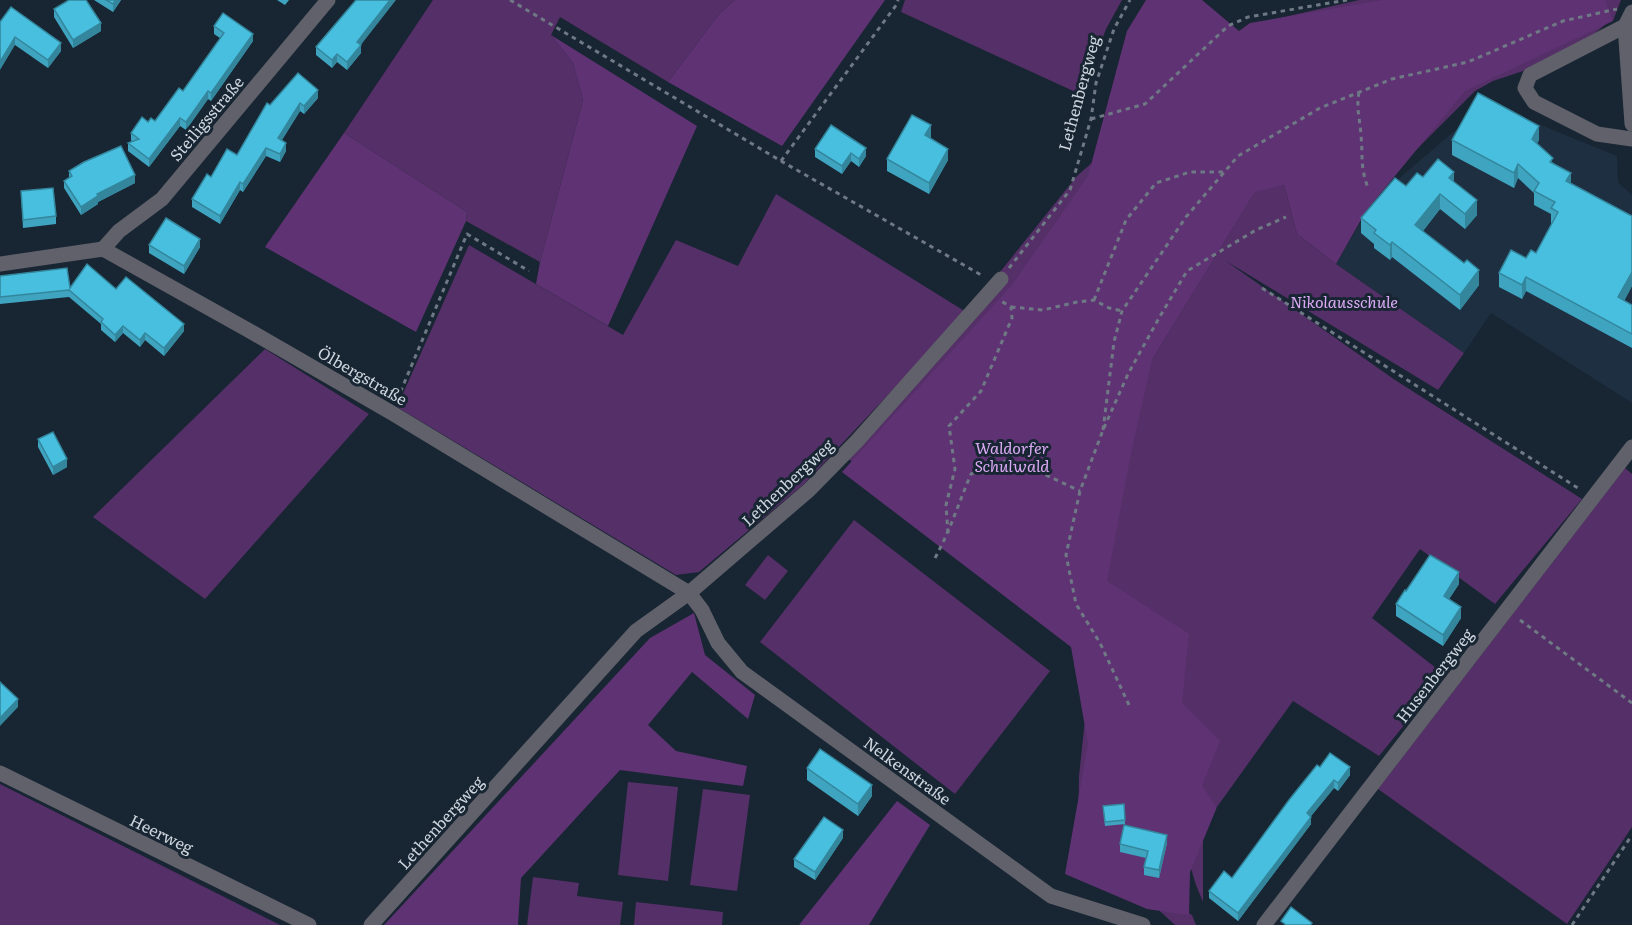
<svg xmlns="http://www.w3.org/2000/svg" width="1632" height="925" font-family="Literata,serif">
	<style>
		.built { fill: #1e2f41 }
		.green { fill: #552f67; fill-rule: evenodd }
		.forest { fill: #5f3373 }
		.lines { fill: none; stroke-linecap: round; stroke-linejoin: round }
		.path { stroke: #6f7985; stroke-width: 3; stroke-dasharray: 4.5 4.5; stroke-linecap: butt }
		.minor { stroke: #60616a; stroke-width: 15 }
		.wall { fill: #3fa4c0 }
		.shaded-wall { fill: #33869c }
		.building { fill: #49bfdf; stroke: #33869c; stroke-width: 1.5 }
		.labels { text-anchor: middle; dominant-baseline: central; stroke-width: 6; stroke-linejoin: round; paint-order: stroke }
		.street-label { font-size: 16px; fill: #cdd5de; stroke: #182532 }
		.park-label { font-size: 16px; font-style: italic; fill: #dbaaf4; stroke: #182532 }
	</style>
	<rect width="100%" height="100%" fill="#182532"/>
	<path class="built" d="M1487,103L1617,156L1618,182L1632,195V403L1491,313L1464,353L1336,264L1368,210L1395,182Z"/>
	<g class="green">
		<path d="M433,0H735L719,14L668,82L560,17L551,35L573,63L583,100L540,262L466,221L467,212L344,133Z"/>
		<path d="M905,0H1122L1106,29L1082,95L901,12Z"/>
		<path d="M1359,0H1621L1613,21L1612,19L1588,39L1538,66L1493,81L1475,91L1416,150L1265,189L1284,185L1297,234L1336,264L1464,353L1438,390L1226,261L1395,380L1582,499L1495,604L1420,549L1372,618L1445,675L1379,756L1293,701L1217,807L1203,789V902L1196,885L1177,823L1175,905L1192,915L1196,925H1175L1078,836L1079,776L1089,682L1082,649L841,453L992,282L1077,176L1112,145L1258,23ZM1253,195L1152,360L1172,308Z"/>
		<path d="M776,194L966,312L804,484L699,572L676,575L397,407L469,245L623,335L676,240L738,266Z"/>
		<path d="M265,349L369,414L205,599L93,517Z"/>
		<path d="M1625,468L1632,474V827L1567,924L1378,789Z"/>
		<path d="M854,520L1050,671L955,794L760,642Z"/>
		<path d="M768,555L788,571L765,600L745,585Z"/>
		<path d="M628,782L678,787L668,881L618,875Z"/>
		<path d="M0,784L280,925H0Z"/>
		<path d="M703,789L750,795L737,891L690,885Z"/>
		<path d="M533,877L579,883L577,896L623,902L620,925H527Z"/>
		<path d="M636,902L723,912L722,925H634Z"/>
	</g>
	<g class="forest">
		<path d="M735,0H885L782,146L668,82L719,14Z"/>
		<path d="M1146,0H1202L1239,31L1250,23L1383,0H1605L1613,21L1465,91L1366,211L1336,264L1297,234L1284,185L1255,192L1152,360L1131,453L1107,581L1189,634L1182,703L1220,741L1202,786L1217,807L1190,872L1189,915L1147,909L1065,874L1088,744L1071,647L842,472L1012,285L1088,176L1127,31Z"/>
		<path d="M551,35L697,126L608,326L536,284L540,262L583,100L573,63Z"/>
		<path d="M344,133L467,212L466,221L416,332L265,247Z"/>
		<path d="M694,613L705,655L755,695L748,719L692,672L648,725L676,751L747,766L743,786L620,770L521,878L518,925H384L650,638Z"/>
		<path d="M897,801L930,825L869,925H799Z"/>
	</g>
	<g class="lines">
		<g class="path">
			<path d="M510,0L781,161L983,276"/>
			<path d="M1359,92C1356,109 1360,119 1361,135C1363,158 1360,166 1368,188"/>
			<path d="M1091,119L1145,104L1228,26L1248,17L1347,0"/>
			<path d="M781,161L897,4L898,0"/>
			<path d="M1009,268L1070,190L1091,119L1096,83L1114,29L1130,0"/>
			<path d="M1262,288L1581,490"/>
			<path d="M1094,300L1126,220L1156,183L1190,172H1224"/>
			<path d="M1011,307L1043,310L1077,302L1094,300L1109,308L1122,311"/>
			<path d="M397,400L467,234L529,271"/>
			<path d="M1103,430L1114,342L1122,311L1186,217L1238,156L1320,108L1392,79L1468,62L1563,21L1617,9"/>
			<path d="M948,533L946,505L955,469L949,426L981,391L1012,318L1011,307L1001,301"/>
			<path d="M935,558C950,531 959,502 971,474L1006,461L1031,468L1080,491"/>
			<path d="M1520,620L1632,703"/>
			<path d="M1129,705L1100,643L1076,604L1066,555L1080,491L1103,430L1128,374L1159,318L1187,271L1256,230L1286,217"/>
			<path d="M1572,925L1632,835"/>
		</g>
		<g class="minor">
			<path d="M1632,12L1625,26L1632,124"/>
			<path d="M1625,26L1530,75L1525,88L1534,102L1597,134L1632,139"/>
			<path d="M103,249L119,231L162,199L328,0"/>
			<path d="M0,264L103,249L248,330L392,413L689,593L702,610L718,643L742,672L1051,896L1143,925"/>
			<path d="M0,773L309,925"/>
			<path d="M371,925L636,631L689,593L809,490L857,441L1001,279"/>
			<path d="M1264,925L1632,447"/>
		</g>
	</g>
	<g class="wall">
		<path d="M94,0H121L113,12Z"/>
		<path d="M277,0H289L285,5Z"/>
		<path d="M54,9L101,31L73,48L54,17Z"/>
		<path d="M0,22L61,51L48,68L15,45Z"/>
		<path d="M214,26L253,41L211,101L208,99L186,130L180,126L149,167L128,151V143L132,142L131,140V133L148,122L155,121L183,91L220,38L214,34Z"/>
		<path d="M361,45V53L347,70L337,62L332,68L316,55V47Z"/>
		<path d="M318,98L304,114L300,111L282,140L286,151L280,162L266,156L243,192L240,190L220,224L192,207V199L211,177L237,155L270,105Z"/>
		<path d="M931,137L930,138L948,160L929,194L887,171V159Z"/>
		<path d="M1452,140H1539L1537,143L1553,163L1571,183L1632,216V286L1624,301L1632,305V348L1526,291L1522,299L1499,287V273L1536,253L1552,223H1551V214L1534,205V193L1518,178L1514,188L1452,155Z"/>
		<path d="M815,149L866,156L859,167L851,161L842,174L815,157Z"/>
		<path d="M69,171L135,183L98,202V204L81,215L64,188V181L69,178Z"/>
		<path d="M1423,177L1454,182L1477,215L1465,229L1440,209L1423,231L1479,285L1460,310L1392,257L1390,260L1374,248V244L1361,233V218L1406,186Z"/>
		<path d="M21,191L56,216V224L23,228Z"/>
		<path d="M149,245L200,247L184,274L149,253Z"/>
		<path d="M0,276L70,288L116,289L184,331L164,356L145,340L140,347L123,333L115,342L101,330V324L69,297L0,304Z"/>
		<path d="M38,439L67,467L53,475L38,447Z"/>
		<path d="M1459,584L1449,599L1461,618L1443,646L1396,616V604L1406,591Z"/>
		<path d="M1320,767L1350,775L1338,791L1334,788L1311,816V824L1238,921L1209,898V891L1232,878Z"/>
		<path d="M807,768L872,796L858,816L807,780Z"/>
		<path d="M1124,804L1125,824L1105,826L1103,806Z"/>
		<path d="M843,838L815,880L794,867V859Z"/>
		<path d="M1167,843L1159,878L1144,875V867L1146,858L1120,852V844Z"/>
	</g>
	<g class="shaded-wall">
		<path d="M115,0H121L113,12V4Z"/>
		<path d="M390,0H396L360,46L361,45V53L347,70V62L357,42Z"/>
		<path d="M101,23V31L73,48V40Z"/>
		<path d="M253,34V41L211,101V93Z"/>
		<path d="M15,37V45L0,70V62Z"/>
		<path d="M61,43V51L48,68V60Z"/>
		<path d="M337,54V62L332,68V60Z"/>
		<path d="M318,90V98L304,114V106Z"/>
		<path d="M208,91V99L186,130V122Z"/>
		<path d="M300,103V111L278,146V138Z"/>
		<path d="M180,118V126L149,167V159Z"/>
		<path d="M931,125V137L925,147V135Z"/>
		<path d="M1539,126V140L1532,153V139Z"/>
		<path d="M286,143V151L280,162V154Z"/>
		<path d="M266,148V156L243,192V184Z"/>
		<path d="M866,148V156L859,167V159Z"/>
		<path d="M948,149V160L929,194V183Z"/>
		<path d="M851,153V161L842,174V166Z"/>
		<path d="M1518,164V178L1514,188V173Z"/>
		<path d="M1454,172V187L1449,178Z"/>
		<path d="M1571,173V188L1566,181Z"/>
		<path d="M135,175V183L98,202V204L81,215V207L97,194Z"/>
		<path d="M240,182V190L220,224V216Z"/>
		<path d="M1440,194V209L1415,241V225Z"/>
		<path d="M1477,200V215L1465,229V214Z"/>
		<path d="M200,239V247L184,274V266Z"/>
		<path d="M1392,242V257L1390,260V245Z"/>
		<path d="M1479,270V285L1460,310V295Z"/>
		<path d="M1632,272V286L1618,312V297Z"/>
		<path d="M1526,277V291L1522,299V285Z"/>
		<path d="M184,324V331L164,356V348Z"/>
		<path d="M123,326V333L115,342V335Z"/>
		<path d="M145,333V340L140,347V340Z"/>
		<path d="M67,459V467L53,475V467Z"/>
		<path d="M1459,572V584L1444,607V596Z"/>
		<path d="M1461,607V618L1443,646V635Z"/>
		<path d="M18,699V707L0,726V718Z"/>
		<path d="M1350,767V775L1338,791V783Z"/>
		<path d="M1334,780V788L1307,821V813Z"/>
		<path d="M872,785V796L858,816V804Z"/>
		<path d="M1311,817V824L1238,921V913Z"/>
		<path d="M843,830V838L815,880V872Z"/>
		<path d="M1167,835V843L1159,878V870Z"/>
	</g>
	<g class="building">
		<path d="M69,0H86L101,23L73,40L54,9Z"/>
		<path d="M106,0H115L113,4Z"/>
		<path d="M356,0H390L357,42L361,45L347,62L337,54L332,60L316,47Z"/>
		<path d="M11,7L61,43L48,60L15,37L0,62V22Z"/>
		<path d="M223,13L253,34L211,93L208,91L186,122L180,118L149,159L128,143L139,139L131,133L142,117L148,122L151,118L155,121L179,88L183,91L224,33L214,26Z"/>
		<path d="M298,73L318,90L304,106L300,103L278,138L286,143L280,154L266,148L243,184L240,182L220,216L192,199L207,174L211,177L227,149L237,155L267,103L270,105Z"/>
		<path d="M1478,93L1539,126L1532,139L1553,158L1550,162L1571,173L1566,181L1632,216V272L1618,297L1632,305V334L1526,277L1522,285L1499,273L1511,250L1526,258L1531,250L1536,253L1558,212L1551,208L1555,202L1534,191L1539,183L1518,164L1514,173L1452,140Z"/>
		<path d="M912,115L931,125L925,135L948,149L929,183L887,159Z"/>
		<path d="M831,125L866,148L859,159L851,153L842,166L815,149Z"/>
		<path d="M121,146L135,175L97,194L98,196L81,207L64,181L72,176L69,171L84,162Z"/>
		<path d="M1438,159L1454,172L1449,178L1477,200L1465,214L1440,194L1415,225L1464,263L1467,260L1479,270L1460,295L1392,242L1390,245L1374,233L1376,230L1361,218L1395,178L1406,186L1417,173L1423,177Z"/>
		<path d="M53,188L56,216L23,220L21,191Z"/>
		<path d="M166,218L200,239L184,266L149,245Z"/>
		<path d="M87,264L116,289L126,277L184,324L164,348L145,333L140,340L123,326L115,335L101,322L103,319L69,290L0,297V276L67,268L70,288Z"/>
		<path d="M53,432L67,459L53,467L38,439Z"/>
		<path d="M1430,555L1459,572L1444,596L1461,607L1443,635L1396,604L1405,590L1406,591Z"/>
		<path d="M0,682L18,699L0,718Z"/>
		<path d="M820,749L872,785L858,804L807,768Z"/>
		<path d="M1330,753L1350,767L1338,783L1334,780L1307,813L1311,817L1238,913L1209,891L1224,871L1232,878L1289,800L1317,765L1320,767Z"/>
		<path d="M1124,804L1125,820L1105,822L1103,806Z"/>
		<path d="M824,817L843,830L815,872L794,859Z"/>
		<path d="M1124,825L1167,835L1159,870L1144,867L1148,851L1120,844Z"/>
		<path d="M1291,907L1312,923L1310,925H1286L1281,921Z"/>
	</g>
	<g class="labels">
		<g class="street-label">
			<text transform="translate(1078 93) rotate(-75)">Lethenbergweg</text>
			<text transform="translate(206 118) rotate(-50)">Steiligsstraße</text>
			<text transform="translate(363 375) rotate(30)">Ölbergstraße</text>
			<text transform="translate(787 482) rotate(-43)">Lethenbergweg</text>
			<text transform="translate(1434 675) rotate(-52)">Husenbergweg</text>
			<text transform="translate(908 770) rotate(36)">Nelkenstraße</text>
			<text transform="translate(440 822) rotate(-48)">Lethenbergweg</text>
			<text transform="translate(162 833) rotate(26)">Heerweg</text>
		</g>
		<g class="park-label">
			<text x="1344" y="301">Nikolausschule</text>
			<text x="1012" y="447">Waldorfer<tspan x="1012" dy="18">Schulwald</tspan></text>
		</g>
	</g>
</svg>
